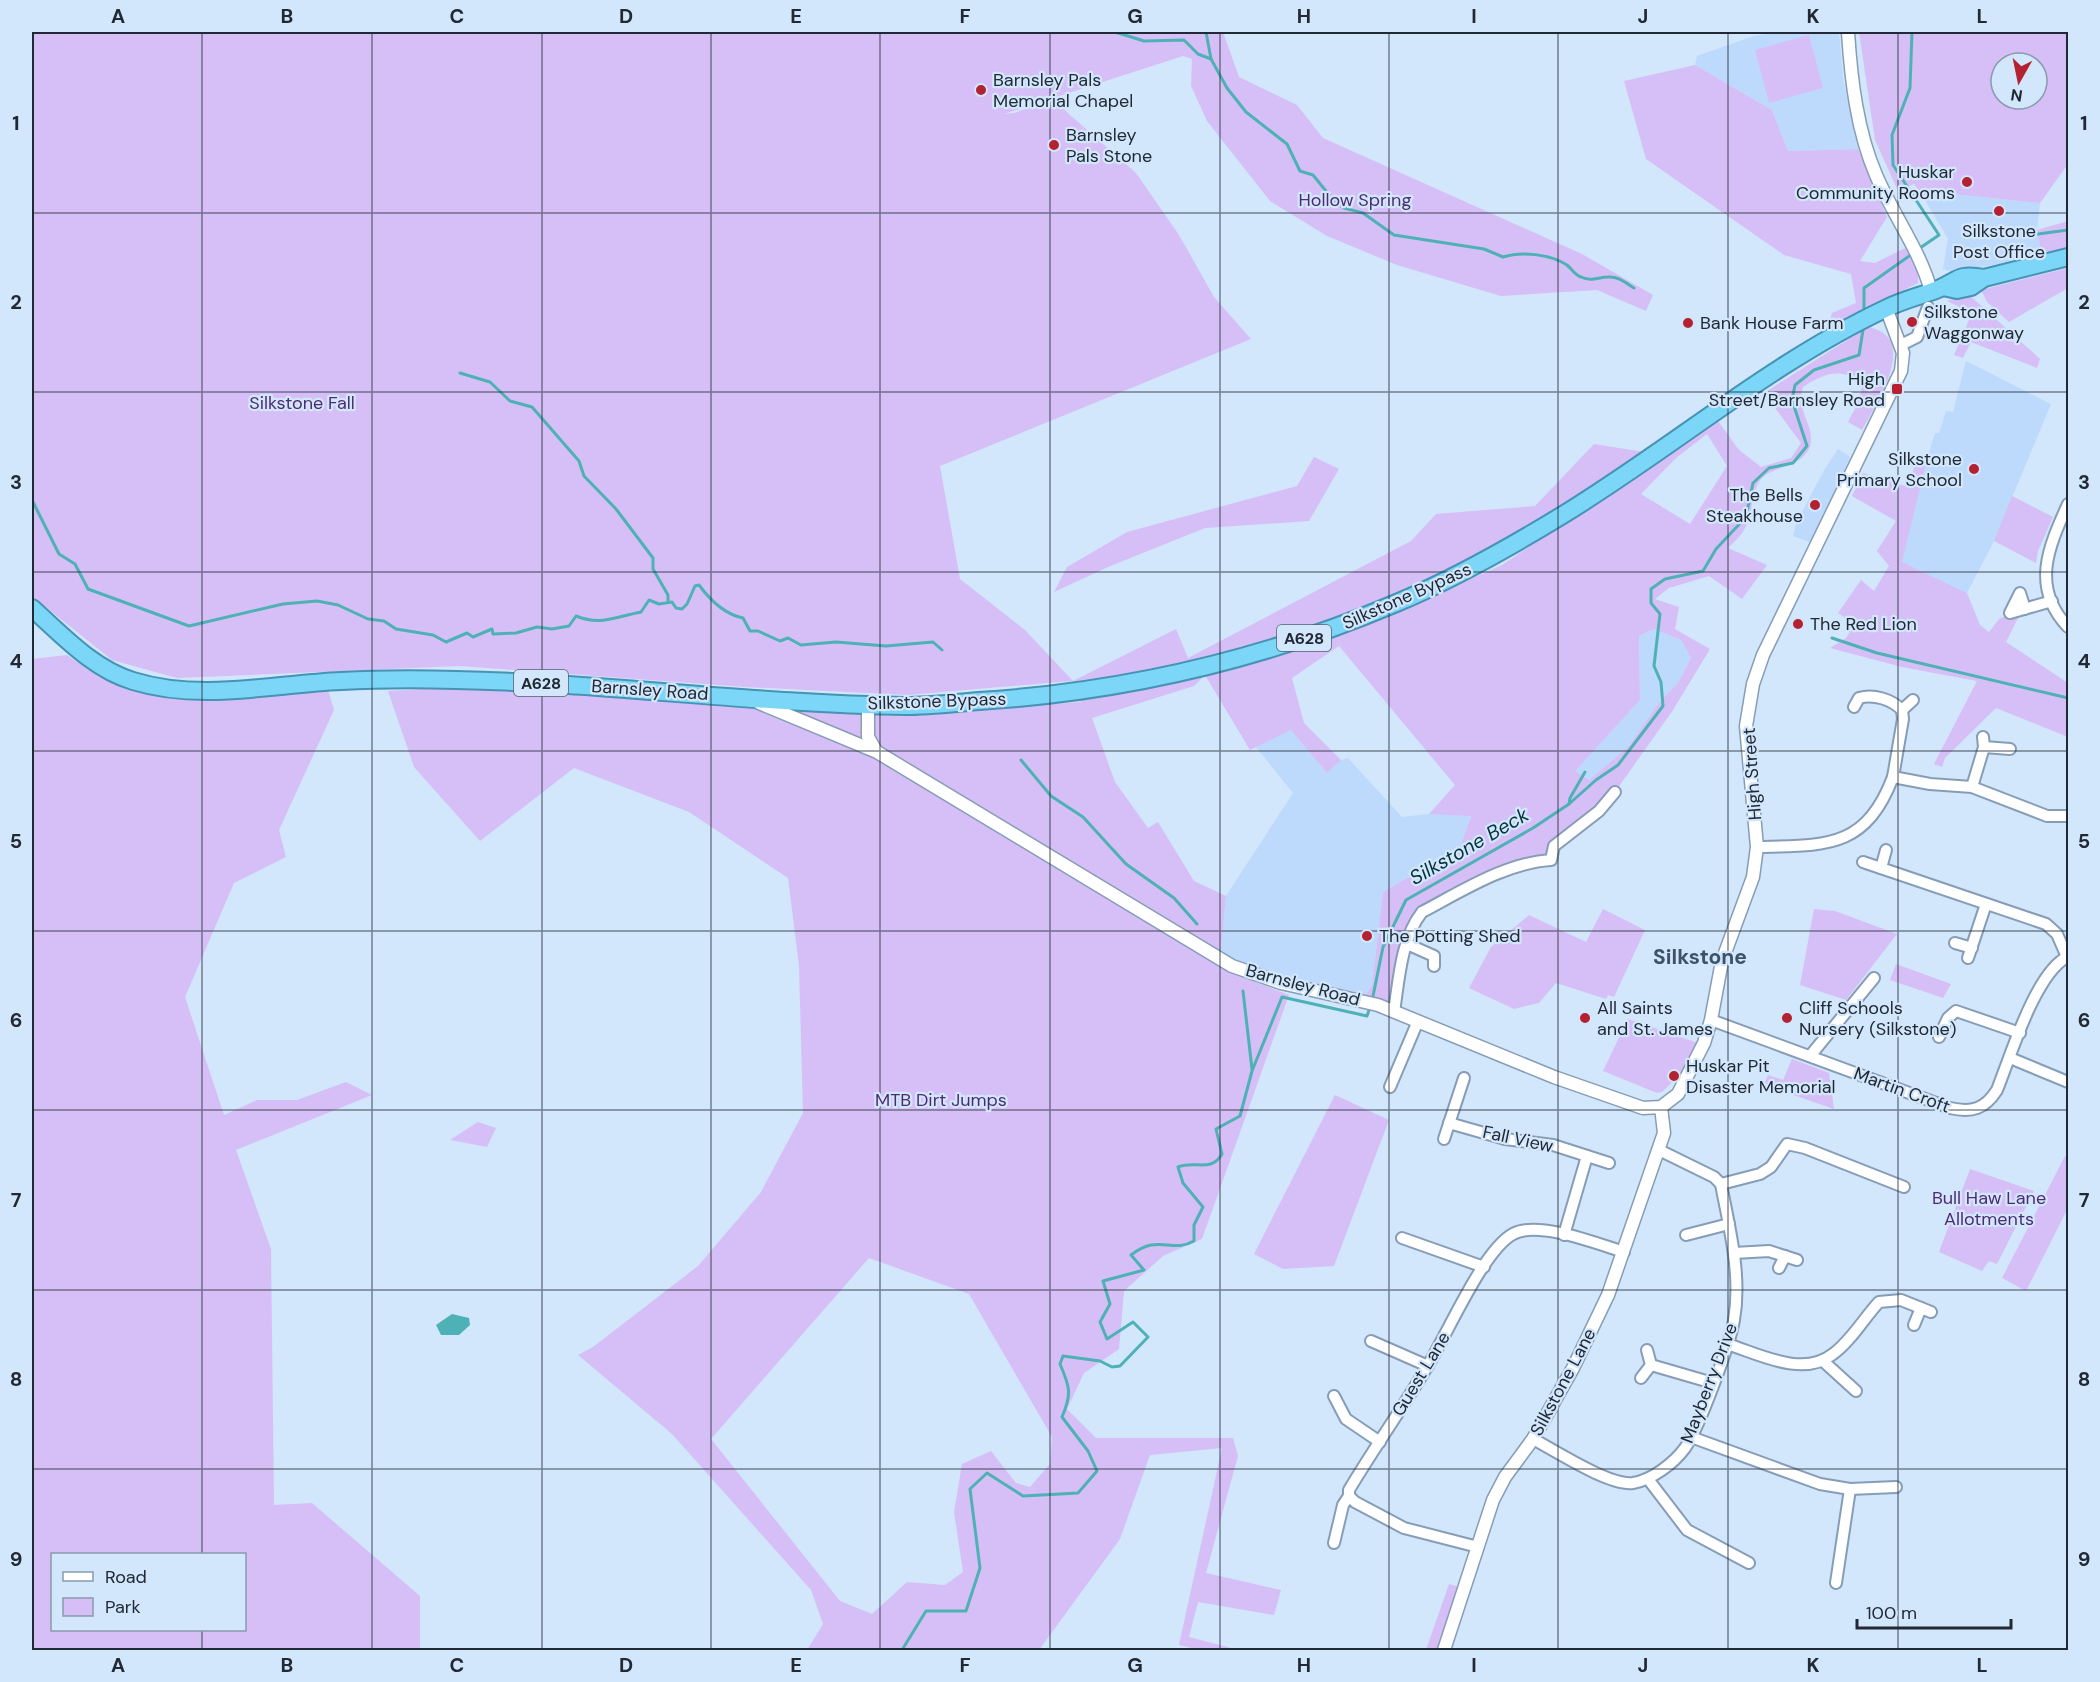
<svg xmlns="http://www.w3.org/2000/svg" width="2100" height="1682" font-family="'DM Sans',sans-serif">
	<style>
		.built { fill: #bddafc }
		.green { fill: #d6bff7; fill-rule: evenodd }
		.water { fill: #4eb1b6 }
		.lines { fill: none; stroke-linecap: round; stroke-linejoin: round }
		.stream { stroke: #4eb1b6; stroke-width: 3 }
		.minor-casing { stroke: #869db7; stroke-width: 14 }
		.tertiary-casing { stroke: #869db7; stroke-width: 15 }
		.trunk-casing { stroke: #4693b3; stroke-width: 20 }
		.minor { stroke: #fff; stroke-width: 10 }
		.tertiary { stroke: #fff; stroke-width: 12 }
		.trunk { stroke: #7cd6f8; stroke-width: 16 }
		.grid { fill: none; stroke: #202934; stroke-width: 1.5; stroke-opacity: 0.55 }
		.poi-dot { fill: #b42231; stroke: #d2e6fc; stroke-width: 2 }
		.labels { text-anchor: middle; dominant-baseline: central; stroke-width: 4.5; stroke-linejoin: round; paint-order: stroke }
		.shield { fill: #d2e6fc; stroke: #556270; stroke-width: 1.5 }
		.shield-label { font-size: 16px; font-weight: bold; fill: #202934 }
		.poi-label { font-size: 18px; fill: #202934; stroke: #d2e6fc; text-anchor: start }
		.park-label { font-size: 18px; fill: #4e2a72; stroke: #d2e6fc }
		.street-label { font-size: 18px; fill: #202934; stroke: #d2e6fc }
		.water-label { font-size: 20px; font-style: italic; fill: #023336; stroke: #d2e6fc }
		.quarter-label { font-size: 21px; font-weight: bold; fill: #3d5169; stroke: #d2e6fc }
		.neatline { fill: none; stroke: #202934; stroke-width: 2 }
		.grid-label { font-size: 20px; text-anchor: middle; font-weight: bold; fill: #202934 }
	</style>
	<rect width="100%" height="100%" fill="#d2e6fc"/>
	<g class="built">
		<path d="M1776,32H1839L1843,77L1858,149L1788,151L1772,110L1695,65L1697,56L1754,36Z"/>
		<path d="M1953,194L2040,203L2037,230L2042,256L1953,272L1943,269L1948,239L1922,195L1952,198Z"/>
		<path d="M1966,361L2051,404L1994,541L1967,593L1901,562L1920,482L1935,433H1939L1946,411L1953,412Z"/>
		<path d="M1838,449L1850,457L1812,543L1793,536L1796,524L1823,472Z"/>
		<path d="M1654,629L1681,640L1691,658L1678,683L1660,701L1628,747L1589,780L1574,771L1640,700L1639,636Z"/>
		<path d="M1291,729L1326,772L1341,760L1348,758L1402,817L1429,814L1471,815L1460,847L1383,892L1372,985L1362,1001L1220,959L1226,896L1293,793L1256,747Z"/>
	</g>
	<g class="green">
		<path d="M32,32H1223L1239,77L1297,105L1323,138L1582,254L1653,295L1646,311L1597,290L1501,296L1397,265L1327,236L1270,201L1207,121L1191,86L1192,59L1183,56L1004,114L1014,113L1040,104L1060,106L1136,173L1179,235L1214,297L1251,339L940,466L960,579L1025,630L1073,681L1176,629L1188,658L1411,541L1436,514L1535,506L1594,444L1644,452L1642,457L1474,562L1206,674L1239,668L1366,625L1502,565L1718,421L1739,450L1761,467L1791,458L1801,443L1764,393L1868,327C1921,337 1876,404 1862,430L1848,422L1857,405L1864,381C1837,369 1827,372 1803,387C1796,411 1812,421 1811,441C1809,466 1775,465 1762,478C1750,491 1754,511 1746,526C1743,534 1734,542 1728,548L1767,565L1742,599L1709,576L1669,588L1655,599L1679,607L1675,629L1710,649L1673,710L1615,792L1554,846L1551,860L1490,877L1415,920L1394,1012L1362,1001L1372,985L1383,892L1460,847L1471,816L1429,814L1455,785L1339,646L1292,678L1304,723L1341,760L1327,773L1291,730L1250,750L1205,675L1194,686L1092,718L1115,782L1148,828L1158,822L1194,881L1226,896L1220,959L1224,970L1289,995L1202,1239L1163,1256L1124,1291L1119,1349L1084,1373L1067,1409L1096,1438H1233L1238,1456L1206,1573L1281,1590L1274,1615L1198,1602L1189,1637L1239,1650H1200L1179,1645L1222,1448L1150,1455L1120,1539L1039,1650H807L823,1624L811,1590L672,1434L578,1355L593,1347L698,1266L761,1192L803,1113L799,966L788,878L689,812L574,768L480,841L414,767L388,691L458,687L582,693L802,707L889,716L1081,702L1072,681L908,695L745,687L460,666L177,678L112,660L32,596ZM1707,434L1727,466L1690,524L1641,494L1676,458ZM1654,629L1681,640L1691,658L1678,683L1660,701L1628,747L1589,780L1575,771L1640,700L1639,636ZM869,1258L969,1294L1052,1437L1050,1464L1030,1487L1016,1483L991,1451L962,1464L954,1512L963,1572L945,1585L907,1582L872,1614L840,1601L711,1439Z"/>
		<path d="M1859,32H2068V164L2040,203L1953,194L1952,199L1922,195L1914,184L1898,191L1875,140ZM2001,63H2037V99H2001Z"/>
		<path d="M1809,35L1823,88L1769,103L1755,50Z"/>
		<path d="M1695,65L1772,110L1788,151L1858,149L1887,217L1860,261L1875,263L1905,248L1918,270V283L1828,327L1832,313L1856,303L1851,274L1784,255L1646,159L1624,81Z"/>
		<path d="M2068,221V250L2042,256L2037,230Z"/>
		<path d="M2068,268V288L2009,322L1987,302L1981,290Z"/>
		<path d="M1967,293L2040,359L2037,368L1971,342L1963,358L1954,355L1972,313L1947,301Z"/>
		<path d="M1918,455H1928L1902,562L1967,593L1980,625L1989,632L2000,618L2020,614L2006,642L2068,683V737L1996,708L1945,758L1942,767L1934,764L1977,681L1902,667L1830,648L1846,638L1855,624L1838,613L1861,580L1874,591L1889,566L1877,551L1896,521L1852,496L1863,473L1908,487Z"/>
		<path d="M1314,457L1339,469L1309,521L1205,528L1108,567L1054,592L1067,567L1127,532L1297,486Z"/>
		<path d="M2012,496L2053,517L2038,551L2036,563L1994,541Z"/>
		<path d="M67,655L93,673L127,685L327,686L334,710L279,830L286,857L234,883L185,997L224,1115L257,1100H297L346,1082L372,1095L236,1150L271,1249L274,1505L312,1503L420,1596V1650H32V659ZM52,1554H244V1630H52Z"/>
		<path d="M1603,909L1645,930L1614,997L1608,995L1606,999L1556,983L1539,1003L1514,1009L1469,988L1491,947L1529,915L1586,942Z"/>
		<path d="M1814,909L1835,911L1897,934L1846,1000L1800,985Z"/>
		<path d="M1896,964L1951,984L1943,998L1890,980Z"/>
		<path d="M1628,1019L1698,1043L1685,1070L1662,1092L1657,1093L1603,1071Z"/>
		<path d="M1792,1059L1829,1073L1834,1109L1764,1085L1768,1075L1783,1080Z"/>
		<path d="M1335,1095L1389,1120L1334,1266L1283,1269L1254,1254Z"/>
		<path d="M478,1122L496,1128L487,1147L450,1140Z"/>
		<path d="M2065,1156L2068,1159V1208L2026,1291L2002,1278Z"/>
		<path d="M1970,1169L2034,1191L1997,1264L1989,1261L1982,1271L1939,1252Z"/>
		<path d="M1449,1584L1460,1587L1438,1650H1426Z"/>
	</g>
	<path class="water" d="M452,1314L469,1318L470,1325L459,1335H441L436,1325Z"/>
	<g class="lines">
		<g class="stream">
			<path d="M1115,32L1144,41L1184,40L1198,54L1211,59L1227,88L1246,112L1287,144L1300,171L1313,175L1334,201L1344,208L1363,213L1394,235L1484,249L1503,257C1522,251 1549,254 1567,265C1572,269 1575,275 1581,277C1592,282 1598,277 1608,277C1618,276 1626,283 1634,288"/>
			<path d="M1206,32L1211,59"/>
			<path d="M1912,32L1910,88L1892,135L1893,165L1939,235L1917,250"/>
			<path d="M2038,234L2068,230"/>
			<path d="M1864,310V288L1912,254"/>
			<path d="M460,373L490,382L510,401L532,407L579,461L584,476L616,509L653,558V569L668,595V601"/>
			<path d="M32,500L59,554L75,564L88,589L189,626L283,604L317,601L338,605L368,619L384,621L396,629L433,635L446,642L467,633L473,637L492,629L493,634L516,633L537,627L552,629L569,626L576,616C601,626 615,617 641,612L649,600L659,604L672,602L676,608L682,609L687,604L695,586L699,585C710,600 724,614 743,618L750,631H758L780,641L788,638L801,645L836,642L886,646L933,642L942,650"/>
			<path d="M1832,638L1877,653L2068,698"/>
			<path d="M1021,760L1051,796L1083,817L1126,864L1174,898L1197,924"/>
			<path d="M1569,804L1570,798L1585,772"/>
			<path d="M1243,991L1252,1069"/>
			<path d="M1372,1001L1383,947L1406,900L1533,828L1569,804L1596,780L1618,765L1663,706L1661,682L1654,666L1660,614L1651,603V589L1665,579L1703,571L1716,549L1746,517L1753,483L1769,468L1793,463L1807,446L1792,400L1795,385L1814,370L1859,355L1863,330"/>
			<path d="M902,1650L926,1611H966L980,1568L970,1489L987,1473L1023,1496L1078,1493L1097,1471L1088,1451L1062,1417C1072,1394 1070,1387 1060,1364L1063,1356L1100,1361L1112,1367L1120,1366L1148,1337L1133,1322L1107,1339L1100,1322L1110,1304L1103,1281L1144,1270L1131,1255C1159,1233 1171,1254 1194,1241V1225L1203,1207L1183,1183L1178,1167C1195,1160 1211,1173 1222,1154L1216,1129L1240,1116L1252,1071L1282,997L1367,1016L1370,1007"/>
		</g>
		<g class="minor-casing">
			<g id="minor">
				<path d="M1901,345L1917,337L1928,307"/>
				<path d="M2068,504C2049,546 2030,587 2068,627"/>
				<path d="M2025,609L2020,593L2010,613L2052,601"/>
				<path d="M1854,707L1859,698C1874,694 1891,699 1902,710L1903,719L1893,777"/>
				<path d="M1902,710L1913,700"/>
				<path d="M1984,747L2010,749"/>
				<path d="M1972,787L1984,747L1983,737"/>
				<path d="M1757,847C1825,845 1865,850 1893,777L1930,784L1972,787L2047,816H2068"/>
				<path d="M1881,868L1886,850"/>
				<path d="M1955,943L1972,948"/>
				<path d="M1407,944L1434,956V966"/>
				<path d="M1968,958L1986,904"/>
				<path d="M1394,1012C1399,979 1401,939 1422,912C1462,891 1505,863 1551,860L1554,846L1599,811L1615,792"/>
				<path d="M1711,1020L1950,1108C1972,1113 1985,1109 1997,1090C2011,1055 2035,974 2067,957L2057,934L2046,924L1863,862"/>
				<path d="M1939,1037L1948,1018L1956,1011L2020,1033"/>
				<path d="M1810,1056L1874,978"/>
				<path d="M2010,1058L2068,1082"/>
				<path d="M1390,1087L1418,1021"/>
				<path d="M1449,1123L1505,1139L1553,1145L1609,1163"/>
				<path d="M1444,1139L1464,1078"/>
				<path d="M1659,1150L1714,1177L1721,1184"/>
				<path d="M1721,1184L1760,1174L1771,1167L1787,1144L1805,1148L1904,1187"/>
				<path d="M1564,1235L1587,1156"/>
				<path d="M1686,1235L1729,1224"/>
				<path d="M1402,1238L1484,1267"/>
				<path d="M1734,1253L1769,1251L1797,1260"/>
				<path d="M1779,1268L1785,1256"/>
				<path d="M1914,1325L1921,1308"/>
				<path d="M1371,1341L1428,1366"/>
				<path d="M1727,1344C1759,1354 1803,1378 1833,1354C1851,1341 1864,1318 1879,1302L1901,1300L1931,1312"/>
				<path d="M1823,1361L1856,1391"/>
				<path d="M1651,1365L1713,1383"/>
				<path d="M1641,1378L1651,1365L1647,1350"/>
				<path d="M1334,1396L1346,1419L1380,1442"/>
				<path d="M1691,1437L1820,1484L1850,1489L1896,1487"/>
				<path d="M1533,1439C1556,1451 1609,1486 1633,1483C1652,1480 1674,1463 1685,1448C1699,1428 1730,1344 1734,1320C1742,1275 1729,1227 1721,1184"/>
				<path d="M1648,1479L1687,1530L1749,1563"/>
				<path d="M1334,1543L1343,1505L1349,1496"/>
				<path d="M1478,1547L1404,1528L1355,1502L1349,1496V1490C1374,1448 1402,1409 1427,1367C1447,1335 1483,1250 1513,1234C1538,1220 1598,1244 1624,1252"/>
				<path d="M1836,1583L1850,1489"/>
			</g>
		</g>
		<g class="tertiary-casing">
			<g id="tertiary">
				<path d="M1848,32C1851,79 1857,131 1876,175C1893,215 1920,250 1931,291"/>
				<path d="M759,703L877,752L1232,966L1281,983L1378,1005L1554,1077L1643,1108L1661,1107L1678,1094L1704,1043L1711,1020L1722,961L1753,877L1757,847L1746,726L1753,684L1763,655L1901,371L1903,353L1886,308"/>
				<path d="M868,704V737L876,751"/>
				<path d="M1444,1650L1493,1500L1505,1477L1533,1439L1573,1368L1608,1295L1664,1133L1661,1107"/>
			</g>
		</g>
		<g class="trunk-casing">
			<g id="trunk">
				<path d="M1943,287L1957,290L1971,287L1984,278L2068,257"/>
				<path d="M32,608C62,635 93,669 133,681C201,702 272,684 341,681C379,679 418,679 456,680C606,683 755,704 905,706C930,706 954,703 979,701C1122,692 1261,660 1394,604C1452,580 1507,549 1561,516C1671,449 1770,363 1887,308C1903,300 1920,296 1936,290C1959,281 1956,273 1984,278"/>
			</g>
		</g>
		<use href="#minor" class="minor"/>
		<use href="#tertiary" class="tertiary"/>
		<use href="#trunk" class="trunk"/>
	</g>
	<path class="grid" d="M202,32V1554M372,32V1650M542,32V1650M711,32V1650M880,32V1650M1050,32V1650M1220,32V1650M1389,32V1650M1558,32V1650M1728,32V1650M1898,32V1650M32,213H2068M32,392H2068M32,572H2068M32,751H2068M32,931H2068M32,1110H2068M32,1290H2068M32,1469H2068M202,1630V1650"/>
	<g class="poi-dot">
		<circle cx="981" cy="90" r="6"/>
		<circle cx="1054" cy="145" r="6"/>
		<circle cx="1967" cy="182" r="6"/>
		<circle cx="1999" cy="211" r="6"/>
		<circle cx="1912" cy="322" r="6"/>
		<circle cx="1688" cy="323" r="6"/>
		<rect x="1891" y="383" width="12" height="12" rx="3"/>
		<circle cx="1974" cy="469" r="6"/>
		<circle cx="1815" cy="505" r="6"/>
		<circle cx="1798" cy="624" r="6"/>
		<circle cx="1367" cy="936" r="6"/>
		<circle cx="1585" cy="1018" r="6"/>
		<circle cx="1787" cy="1018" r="6"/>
		<circle cx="1674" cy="1076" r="6"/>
	</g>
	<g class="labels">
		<g class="shield">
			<rect x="1277" y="625" width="54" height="26" rx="4.5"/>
			<rect x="514" y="670" width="54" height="26" rx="4.5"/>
		</g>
		<g class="shield-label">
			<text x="1304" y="638">A628</text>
			<text x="541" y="683">A628</text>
		</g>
		<g class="poi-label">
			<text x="993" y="80">Barnsley Pals<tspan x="993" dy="21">Memorial Chapel</tspan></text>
			<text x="1066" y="135">Barnsley<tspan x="1066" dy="21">Pals Stone</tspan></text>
			<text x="1955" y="172" text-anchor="end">Huskar<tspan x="1955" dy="21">Community Rooms</tspan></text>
			<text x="1999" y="231" text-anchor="middle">Silkstone<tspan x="1999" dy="21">Post Office</tspan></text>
			<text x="1924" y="312">Silkstone<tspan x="1924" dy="21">Waggonway</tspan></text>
			<text x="1700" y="323">Bank House Farm</text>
			<text x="1885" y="379" text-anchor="end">High<tspan x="1885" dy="21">Street/Barnsley Road</tspan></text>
			<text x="1962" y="459" text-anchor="end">Silkstone<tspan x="1962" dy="21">Primary School</tspan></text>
			<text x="1803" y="495" text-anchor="end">The Bells<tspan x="1803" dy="21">Steakhouse</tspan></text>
			<text x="1810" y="624">The Red Lion</text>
			<text x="1379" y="936">The Potting Shed</text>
			<text x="1597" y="1008">All Saints<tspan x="1597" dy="21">and St. James</tspan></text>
			<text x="1799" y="1008">Cliff Schools<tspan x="1799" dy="21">Nursery (Silkstone)</tspan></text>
			<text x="1686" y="1066">Huskar Pit<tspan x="1686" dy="21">Disaster Memorial</tspan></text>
		</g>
		<g class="park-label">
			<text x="1355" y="200">Hollow Spring</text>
			<text x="302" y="403">Silkstone Fall</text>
			<text x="941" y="1100">MTB Dirt Jumps</text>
			<text x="1989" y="1198">Bull Haw Lane<tspan x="1989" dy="21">Allotments</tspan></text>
		</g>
		<g class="street-label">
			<text transform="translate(1407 596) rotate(-24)">Silkstone Bypass</text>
			<text transform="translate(650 690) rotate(4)">Barnsley Road</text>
			<text transform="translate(937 701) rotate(-2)">Silkstone Bypass</text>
			<text transform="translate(1752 774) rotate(-94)">High Street</text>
			<text transform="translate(1303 985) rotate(15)">Barnsley Road</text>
			<text transform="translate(1902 1090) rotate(20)">Martin Croft</text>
			<text transform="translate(1518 1139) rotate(12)">Fall View</text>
			<text transform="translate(1421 1374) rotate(-59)">Guest Lane</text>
			<text transform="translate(1563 1382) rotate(-62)">Silkstone Lane</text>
			<text transform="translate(1709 1383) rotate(-69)">Mayberry Drive</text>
		</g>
		<g class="water-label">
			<text transform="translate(1469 846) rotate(-30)">Silkstone Beck</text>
		</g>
		<g class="quarter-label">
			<text x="1700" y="957">Silkstone</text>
		</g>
	</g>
	<rect width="2100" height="1682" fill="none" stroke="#d2e6fc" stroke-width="66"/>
	<rect x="51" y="1553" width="195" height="78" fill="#d2e6fc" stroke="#8b9aac" stroke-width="1.5"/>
	<rect x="63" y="1572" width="30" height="9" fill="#ffffff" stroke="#8b9aac" stroke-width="1.5"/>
	<text x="105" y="1583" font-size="18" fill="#202934">Road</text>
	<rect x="63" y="1598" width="30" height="18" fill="#d6bff7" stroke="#8b9aac" stroke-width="1.5"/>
	<text x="105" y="1613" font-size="18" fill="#202934">Park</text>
	<g transform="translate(2019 81) rotate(189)"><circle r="28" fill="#d2e6fc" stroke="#8b9aac" stroke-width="1.5"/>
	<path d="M0-4.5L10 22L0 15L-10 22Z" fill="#b42231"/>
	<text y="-9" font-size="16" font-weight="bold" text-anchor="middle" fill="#202934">N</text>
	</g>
	<path d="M1857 1619v9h154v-9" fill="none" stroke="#202934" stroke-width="3"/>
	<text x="1866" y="1619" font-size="18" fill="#202934" stroke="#d2e6fc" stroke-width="4.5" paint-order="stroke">100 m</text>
	<rect x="33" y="33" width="2034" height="1616" class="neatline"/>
	<g class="grid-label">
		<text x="118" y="23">A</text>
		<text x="287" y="23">B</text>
		<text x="457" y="23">C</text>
		<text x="626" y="23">D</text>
		<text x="796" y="23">E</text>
		<text x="965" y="23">F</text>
		<text x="1135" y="23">G</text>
		<text x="1304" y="23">H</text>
		<text x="1474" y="23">I</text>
		<text x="1643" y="23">J</text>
		<text x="1813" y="23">K</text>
		<text x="1982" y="23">L</text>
		<text x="16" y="130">1</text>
		<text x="2084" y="130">1</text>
		<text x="16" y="309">2</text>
		<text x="2084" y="309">2</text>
		<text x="16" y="489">3</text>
		<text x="2084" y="489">3</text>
		<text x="16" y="668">4</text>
		<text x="2084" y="668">4</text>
		<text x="16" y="848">5</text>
		<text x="2084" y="848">5</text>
		<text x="16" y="1027">6</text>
		<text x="2084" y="1027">6</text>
		<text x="16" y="1207">7</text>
		<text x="2084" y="1207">7</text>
		<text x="16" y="1386">8</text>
		<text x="2084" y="1386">8</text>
		<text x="16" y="1566">9</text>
		<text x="2084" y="1566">9</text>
		<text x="118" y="1672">A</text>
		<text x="287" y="1672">B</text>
		<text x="457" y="1672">C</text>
		<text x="626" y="1672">D</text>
		<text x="796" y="1672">E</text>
		<text x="965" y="1672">F</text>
		<text x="1135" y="1672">G</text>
		<text x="1304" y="1672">H</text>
		<text x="1474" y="1672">I</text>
		<text x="1643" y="1672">J</text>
		<text x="1813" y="1672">K</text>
		<text x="1982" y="1672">L</text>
	</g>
</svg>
